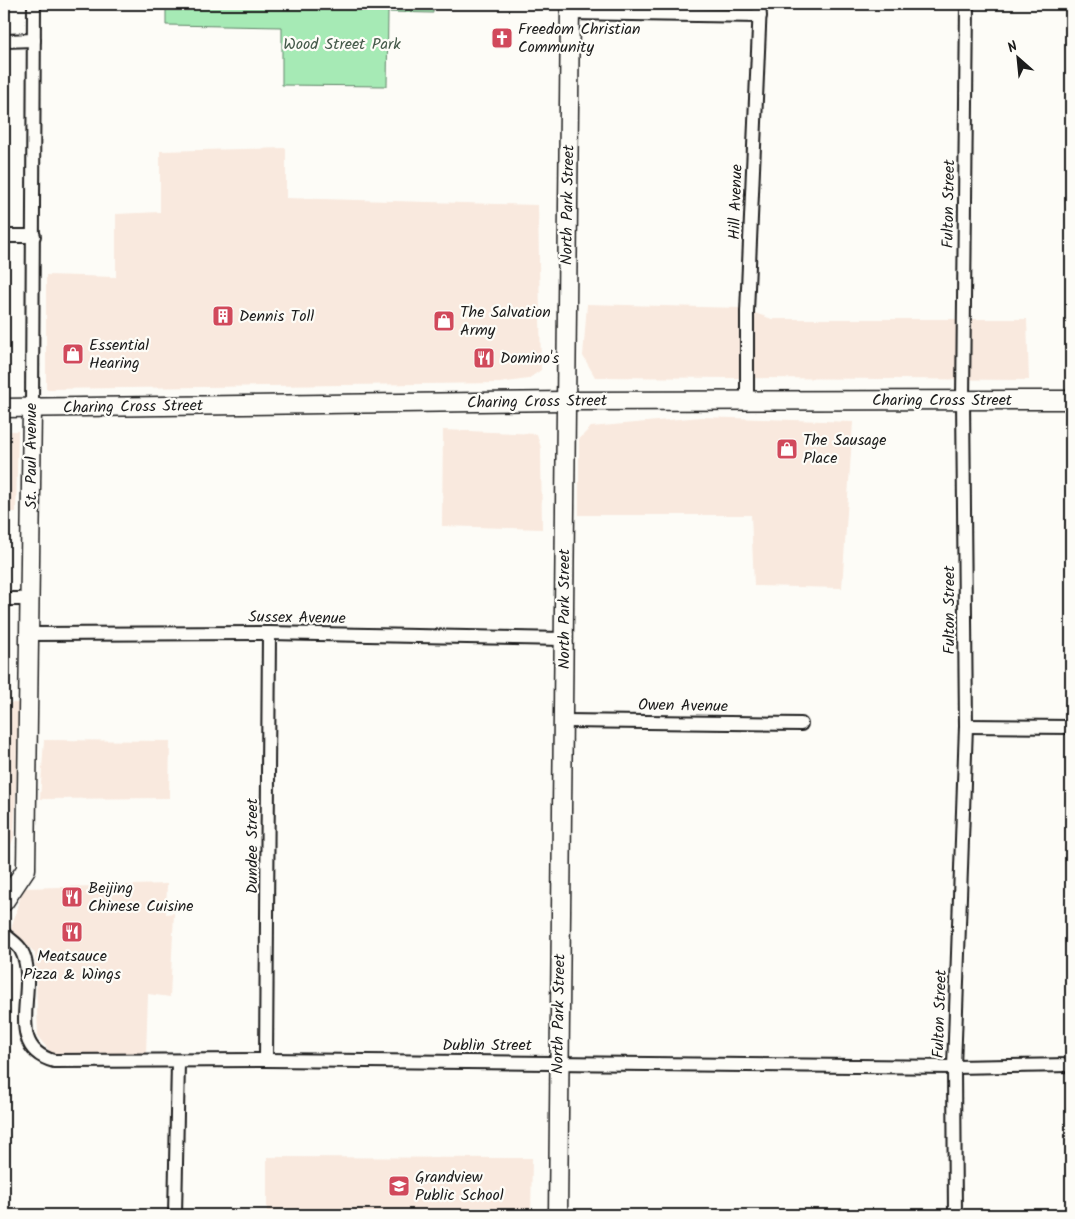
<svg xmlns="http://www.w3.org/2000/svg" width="1075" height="1219" font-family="Kalam,sans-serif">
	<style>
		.built { fill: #f9e9de }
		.green { fill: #a6eab5; stroke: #618368 }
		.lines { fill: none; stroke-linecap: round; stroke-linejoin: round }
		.street-casing { stroke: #1c1c1c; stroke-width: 16 }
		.secondary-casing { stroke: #1c1c1c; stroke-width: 21 }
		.street { stroke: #fdfcf7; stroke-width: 12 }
		.secondary { stroke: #fdfcf7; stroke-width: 18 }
		.labels { text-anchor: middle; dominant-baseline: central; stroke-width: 4.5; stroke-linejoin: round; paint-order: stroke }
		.poi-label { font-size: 16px; fill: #1c1c1c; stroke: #fdfcf7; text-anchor: start }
		.park-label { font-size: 16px; fill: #455a4a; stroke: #fdfcf7 }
		.street-label { font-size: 16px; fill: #1c1c1c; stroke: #fdfcf7 }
	</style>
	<rect width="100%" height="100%" fill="#fdfcf7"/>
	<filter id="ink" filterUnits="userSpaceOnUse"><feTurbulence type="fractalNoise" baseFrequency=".02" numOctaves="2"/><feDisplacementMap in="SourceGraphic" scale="10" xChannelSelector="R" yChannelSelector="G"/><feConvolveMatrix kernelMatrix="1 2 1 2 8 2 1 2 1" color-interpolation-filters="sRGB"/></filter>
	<g filter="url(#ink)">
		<g class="built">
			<path d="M286,148V198L538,205L541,370L528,379L500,383L46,389V275L116,277V214L160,212V151Z"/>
			<path d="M587,304L740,308L772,319H1027L1029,380L595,377L583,356Z"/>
			<path d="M701,417L853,422L842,588L754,586L751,515H579V439L591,427Z"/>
			<path d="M443,430L537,434L541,448L542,529L442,526Z"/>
			<path d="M4,431H18L16,512H4Z"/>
			<path d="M4,703H20L14,837L4,863Z"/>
			<path d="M44,740L170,741L169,798L40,799Z"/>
			<path d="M167,884L166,914L174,913L170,997L148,994L146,1055L52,1054L38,1037L35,953L11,929L23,888Z"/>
			<path d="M267,1157L532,1158L531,1215H267Z"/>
		</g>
		<path class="green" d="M166,4H433V13L388,12L387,86L282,85V27L166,25Z"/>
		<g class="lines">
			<g class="street-casing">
				<g id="street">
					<path d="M569,13L760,16"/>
					<path d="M4,41L34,40"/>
					<path d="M4,236H34"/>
					<path d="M747,401V312L760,4"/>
					<path d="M32,408L34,4"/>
					<path d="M4,599H29"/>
					<path d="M30,634L269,633L563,639"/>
					<path d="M564,721L801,724"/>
					<path d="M966,726L1071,727"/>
					<path d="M4,934C9,939 18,944 21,950C41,985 1,1047 54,1061L266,1060L954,1067L1071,1065"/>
					<path d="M266,1060L269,633"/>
					<path d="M175,1215L178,1062"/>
					<path d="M955,1215L954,1067L966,726L963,400L967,4"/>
				</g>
			</g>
			<g class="secondary-casing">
				<g id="secondary">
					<path d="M4,408L564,401L1071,400"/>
					<path d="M4,902L26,869L32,408"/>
					<path d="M558,1215L570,4"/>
				</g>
			</g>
			<use href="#street" class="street"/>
			<use href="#secondary" class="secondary"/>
		</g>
	</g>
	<defs>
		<g id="church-square" transform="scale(1.125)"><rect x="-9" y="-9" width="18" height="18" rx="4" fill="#d1495b" stroke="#fdfcf7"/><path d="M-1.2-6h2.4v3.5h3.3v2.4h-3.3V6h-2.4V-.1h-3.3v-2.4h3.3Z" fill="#fff"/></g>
		<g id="building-square" transform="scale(1.125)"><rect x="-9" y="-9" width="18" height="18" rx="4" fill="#d1495b" stroke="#fdfcf7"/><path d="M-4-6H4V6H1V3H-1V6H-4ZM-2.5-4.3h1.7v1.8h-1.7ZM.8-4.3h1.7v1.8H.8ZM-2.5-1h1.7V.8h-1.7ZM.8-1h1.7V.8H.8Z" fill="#fff"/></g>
		<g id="shop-square" transform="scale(1.125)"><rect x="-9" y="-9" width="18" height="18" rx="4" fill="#d1495b" stroke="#fdfcf7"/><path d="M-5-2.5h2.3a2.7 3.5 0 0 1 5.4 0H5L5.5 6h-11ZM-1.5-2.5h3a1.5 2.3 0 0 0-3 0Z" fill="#fff"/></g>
		<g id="restaurant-square" transform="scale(1.125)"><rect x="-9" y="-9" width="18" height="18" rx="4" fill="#d1495b" stroke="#fdfcf7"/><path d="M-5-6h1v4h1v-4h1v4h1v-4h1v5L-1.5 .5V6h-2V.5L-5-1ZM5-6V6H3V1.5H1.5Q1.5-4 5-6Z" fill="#fff"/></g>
		<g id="school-square" transform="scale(1.125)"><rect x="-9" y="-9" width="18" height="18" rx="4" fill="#d1495b" stroke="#fdfcf7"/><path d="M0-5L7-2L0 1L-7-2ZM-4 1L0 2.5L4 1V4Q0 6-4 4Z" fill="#fff"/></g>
	</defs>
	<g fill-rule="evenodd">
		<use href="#church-square" x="502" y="38"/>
		<use href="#building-square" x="223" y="316"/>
		<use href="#shop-square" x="444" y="321"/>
		<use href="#shop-square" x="73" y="354"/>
		<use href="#restaurant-square" x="484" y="358"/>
		<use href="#shop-square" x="787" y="449"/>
		<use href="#restaurant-square" x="72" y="897"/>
		<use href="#restaurant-square" x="72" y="932"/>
		<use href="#school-square" x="399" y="1186"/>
	</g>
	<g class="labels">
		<g class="poi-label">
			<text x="518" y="29">Freedom Christian<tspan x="518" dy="18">Community</tspan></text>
			<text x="460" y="312">The Salvation<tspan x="460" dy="18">Army</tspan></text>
			<text x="239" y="316">Dennis Toll</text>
			<text x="89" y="345">Essential<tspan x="89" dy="18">Hearing</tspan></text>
			<text x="500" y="358">Domino's</text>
			<text x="803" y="440">The Sausage<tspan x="803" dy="18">Place</tspan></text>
			<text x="88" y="888">Beijing<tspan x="88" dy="18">Chinese Cuisine</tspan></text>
			<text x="72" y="956" text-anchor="middle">Meatsauce<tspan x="72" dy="18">Pizza &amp; Wings</tspan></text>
			<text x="415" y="1177">Grandview<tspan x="415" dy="18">Public School</tspan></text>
		</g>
		<g class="park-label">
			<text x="342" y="44">Wood Street Park</text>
		</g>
		<g class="street-label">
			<text transform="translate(736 202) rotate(-88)">Hill Avenue</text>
			<text transform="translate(949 204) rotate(-89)">Fulton Street</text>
			<text transform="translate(568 205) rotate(-89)">North Park Street</text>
			<text x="942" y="400">Charing Cross Street</text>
			<text transform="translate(537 402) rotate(-1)">Charing Cross Street</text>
			<text transform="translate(133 407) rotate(-1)">Charing Cross Street</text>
			<text transform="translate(31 456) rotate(-90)">St. Paul Avenue</text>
			<text transform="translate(564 609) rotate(-90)">North Park Street</text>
			<text transform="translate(949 610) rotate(-90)">Fulton Street</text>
			<text transform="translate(297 618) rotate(1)">Sussex Avenue</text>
			<text transform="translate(683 706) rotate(1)">Owen Avenue</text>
			<text transform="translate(252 846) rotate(-90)">Dundee Street</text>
			<text transform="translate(559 1014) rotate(-89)">North Park Street</text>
			<text transform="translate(940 1014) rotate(-88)">Fulton Street</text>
			<text x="487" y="1045">Dublin Street</text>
		</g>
	</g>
	<rect width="1075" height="1219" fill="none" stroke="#fdfcf7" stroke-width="20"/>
	<rect x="10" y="10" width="1055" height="1199" fill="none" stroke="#1c1c1c" stroke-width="2" filter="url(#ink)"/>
	<g transform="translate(1018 58) rotate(333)" stroke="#fdfcf7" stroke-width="4" paint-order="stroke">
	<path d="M0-4L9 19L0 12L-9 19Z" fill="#1c1c1c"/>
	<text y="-8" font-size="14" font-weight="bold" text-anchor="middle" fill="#1c1c1c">N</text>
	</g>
</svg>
